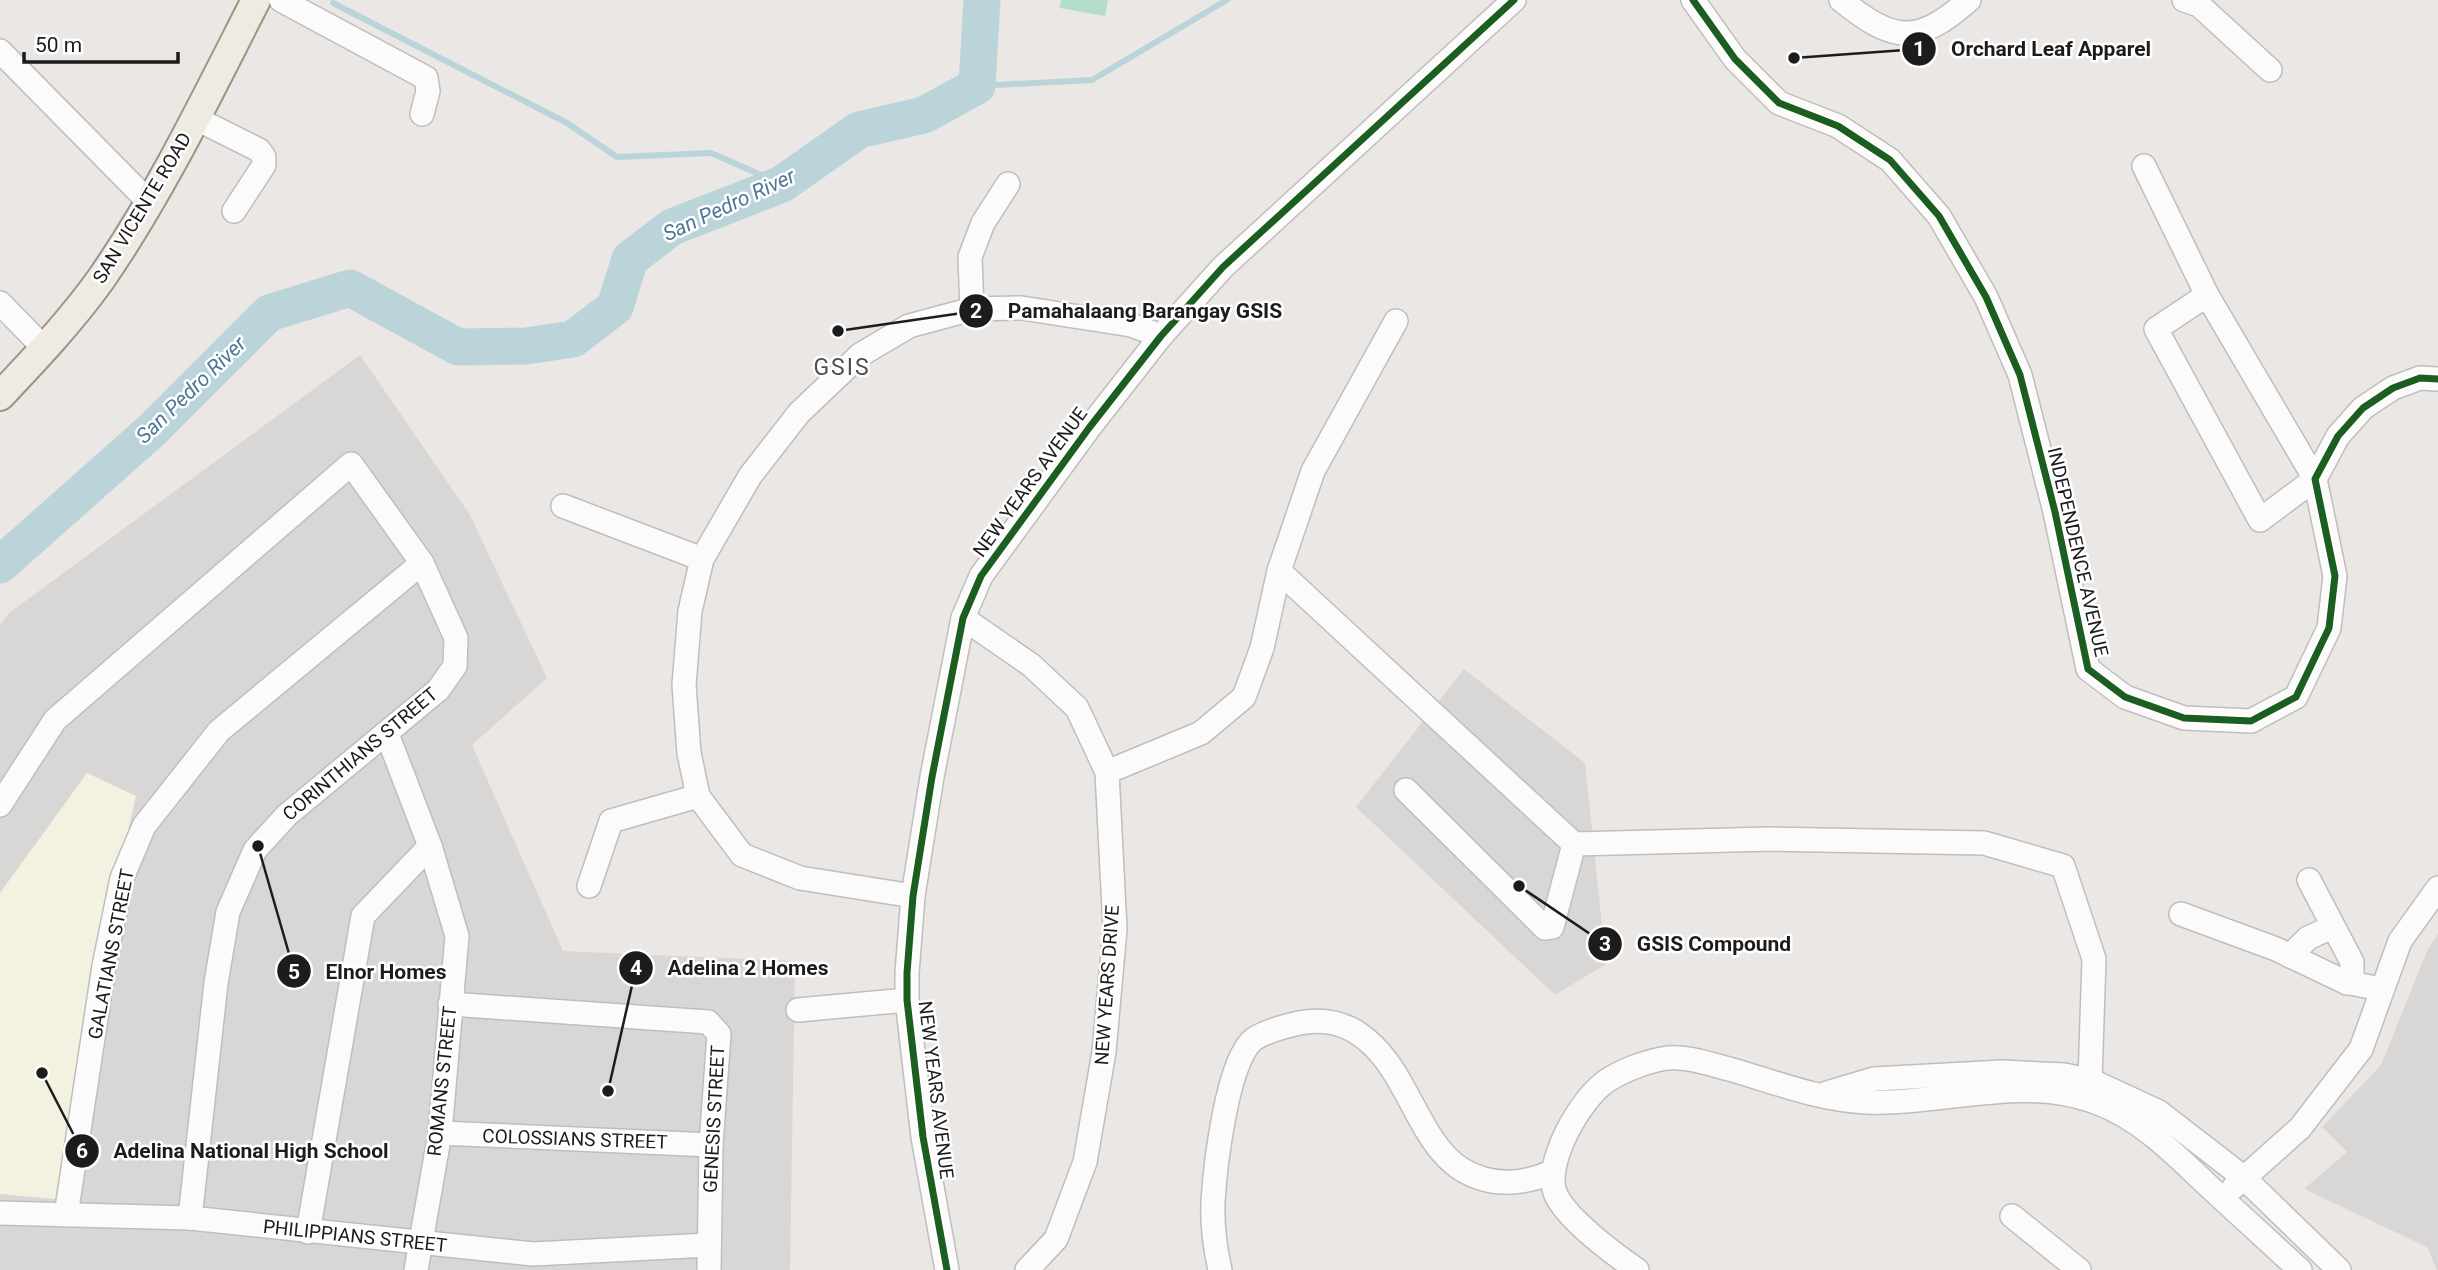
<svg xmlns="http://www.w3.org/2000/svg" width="2438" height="1270" font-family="Roboto,sans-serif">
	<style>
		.residential { fill: #d9d7d6 }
		.education { fill: #f3f1e0 }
		.pitch { fill: #b4ddca }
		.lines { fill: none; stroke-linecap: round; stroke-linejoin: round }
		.stream { stroke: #bbd4da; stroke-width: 6 }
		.river { stroke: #bbd4da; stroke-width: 37 }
		.minor-casing { stroke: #c0bebd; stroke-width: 26 }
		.major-casing { stroke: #9e9484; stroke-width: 32 }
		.minor { stroke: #fcfbfb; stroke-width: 23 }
		.major { stroke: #efeae4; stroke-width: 28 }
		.cycleway-casing { stroke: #fff; stroke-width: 11 }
		.cycleway { stroke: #1b5e20; stroke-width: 7 }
		.labels { text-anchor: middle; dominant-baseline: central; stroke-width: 5; stroke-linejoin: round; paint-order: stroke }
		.street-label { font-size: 19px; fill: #1c1c1c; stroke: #fff }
		.water-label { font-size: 21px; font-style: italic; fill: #4f779a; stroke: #fff }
		.quarter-label { font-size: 23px; letter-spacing: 2px; fill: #4f4f4f; stroke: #fff }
		.leader { fill: none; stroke: #1c1c1c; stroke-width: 2.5 }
		.callout-dot { fill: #1c1c1c; stroke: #fff; stroke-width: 2.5 }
		.mark-label { font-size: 21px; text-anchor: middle; font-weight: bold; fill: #fff }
		.callout-label { font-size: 21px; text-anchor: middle; font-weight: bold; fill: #1c1c1c; stroke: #fff; stroke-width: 5; stroke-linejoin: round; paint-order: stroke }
	</style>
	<rect width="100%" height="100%" fill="#eae7e4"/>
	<g class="residential">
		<path d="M360,355L470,515L547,678L472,745L563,951L795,961L790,1270H0V625L9,613Z"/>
		<path d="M1464,669L1585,763L1606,964L1555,995L1356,807Z"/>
		<path d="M2438,934V1270H2437L2427,1247L2304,1189L2347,1152L2322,1127L2381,1065L2427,951Z"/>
	</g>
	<path class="education" d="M87,773L136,796L100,953L65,1200L0,1194V893Z"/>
	<path class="pitch" d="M1061,0H1108L1105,16L1060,8Z"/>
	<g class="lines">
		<g class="stream">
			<path d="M333,3L567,123L617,157L711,153L782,184"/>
			<path d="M977,86L1092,80L1227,0"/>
		</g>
		<path class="river" d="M0,565L152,430L269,313L350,288L458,347L526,346L573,339L615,307L630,259L672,227L782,184L859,130L924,115L977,86L982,0"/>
		<g class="minor-casing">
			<g id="minor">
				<path d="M281,0L426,78L428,91L422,114"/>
				<path d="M1693,0L1735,59L1779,103L1838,126L1890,160L1939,216L1986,297L2020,375L2055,512L2088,669L2125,697L2184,718L2251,721L2296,697L2329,628L2335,576L2315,479L2338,436L2363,408L2393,388L2420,378L2438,379"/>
				<path d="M1841,0C1893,42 1917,46 1969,0"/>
				<path d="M2184,0L2199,5L2270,70"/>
				<path d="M0,51L148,201"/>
				<path d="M195,118L259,150L264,157V165L234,211"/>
				<path d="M2144,166L2207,295L2315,479L2260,520L2156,329L2207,295"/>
				<path d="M0,303L45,349"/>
				<path d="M972,309L970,257L983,223L1008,184"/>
				<path d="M563,506L702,559"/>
				<path d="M1279,571L1574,844L1771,839L1984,843L2063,866L2094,959L2090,1080L2082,1098"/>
				<path d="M963,618L1031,665L1077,708L1107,772L1115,929L1104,1052L1085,1162L1056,1239L1027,1270"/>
				<path d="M387,734L430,846L457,936L440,1133L416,1270"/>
				<path d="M1107,772L1201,733L1244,697L1262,648L1279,571L1313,471L1396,321"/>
				<path d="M1406,790L1545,928L1552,927L1574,844"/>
				<path d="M0,805L55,720L351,464L422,563L456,638L455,666L438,690L287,815L255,850L228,912L216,983L190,1218"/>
				<path d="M2309,880L2352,962V973L2347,983"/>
				<path d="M589,886L611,821L698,796"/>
				<path d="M913,896L800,878L742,855L698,796L689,753L684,685L690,611L702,559L750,476L799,413L860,355L909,326L972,309L1022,308L1131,325L1161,336"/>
				<path d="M2181,914L2276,949L2345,982L2381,989"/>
				<path d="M2290,956L2308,938L2332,927"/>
				<path d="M450,1004L708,1022L719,1034L711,1145L709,1270"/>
				<path d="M798,1010L907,1000"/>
				<path d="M1827,1093L1874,1079L2002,1072L2064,1075L2090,1080L2159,1112L2243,1177L2339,1270"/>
				<path d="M440,1133L711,1145"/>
				<path d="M2234,1187L2300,1128L2361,1049L2400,941L2438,888"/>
				<path d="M0,1213L190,1218L533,1254L709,1245"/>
				<path d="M66,1215L104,966L122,878L144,826L219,731L422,563"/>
				<path d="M2012,1216L2079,1270"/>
				<path d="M308,1232L363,916L430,846"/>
				<path d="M947,1270L923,1137L907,1000V973L913,896L932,777L963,618L981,576L1089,428L1161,336L1223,267L1514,0"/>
				<path d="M1220,1270C1215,1248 1212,1225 1213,1202C1215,1168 1227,1059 1254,1039C1266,1031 1286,1026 1299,1023C1325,1018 1348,1023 1368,1041C1408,1074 1419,1142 1461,1169C1490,1187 1522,1185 1552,1172"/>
				<path d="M1637,1270C1614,1254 1568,1220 1556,1195C1542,1165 1581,1097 1608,1080C1624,1070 1647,1061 1667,1058C1688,1056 1709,1064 1729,1069C1775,1082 1819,1100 1867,1102C1943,1105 2024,1074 2098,1103C2145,1121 2178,1158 2215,1192C2243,1218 2272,1244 2300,1270"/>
			</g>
		</g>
		<g class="major-casing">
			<path id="major" d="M0,396C35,359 71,321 101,279C161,192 208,94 256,0"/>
		</g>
		<use href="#minor" class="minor"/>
		<use href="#major" class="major"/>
		<g class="cycleway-casing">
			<g id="cycleway">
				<path d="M1693,0L1735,59L1779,103L1838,126L1890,160L1939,216L1986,297L2020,375L2055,512L2088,669L2125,697L2184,718L2251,721L2296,697L2329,628L2335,576L2315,479L2338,436L2363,408L2393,388L2420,378L2438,379"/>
				<path d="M947,1270L923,1137L907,1000V973L913,896L932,777L963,618L981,576L1089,428L1161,336L1223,267L1514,0"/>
			</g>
		</g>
		<use href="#cycleway" class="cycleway"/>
	</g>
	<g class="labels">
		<g class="street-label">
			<text transform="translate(142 208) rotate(-59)">SAN VICENTE ROAD</text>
			<text transform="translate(1030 482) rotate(-54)">NEW YEARS AVENUE</text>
			<text transform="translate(2078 552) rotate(77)">INDEPENDENCE AVENUE</text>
			<text transform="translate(360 754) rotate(-40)">CORINTHIANS STREET</text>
			<text transform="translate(111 954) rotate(-79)">GALATIANS STREET</text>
			<text transform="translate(1107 985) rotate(-86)">NEW YEARS DRIVE</text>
			<text transform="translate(442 1081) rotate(-84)">ROMANS STREET</text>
			<text transform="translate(936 1090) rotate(83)">NEW YEARS AVENUE</text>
			<text transform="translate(714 1119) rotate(-87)">GENESIS STREET</text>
			<text transform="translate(575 1139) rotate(2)">COLOSSIANS STREET</text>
			<text transform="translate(355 1236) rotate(6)">PHILIPPIANS STREET</text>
		</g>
		<g class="water-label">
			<text transform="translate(729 205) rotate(-25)">San Pedro River</text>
			<text transform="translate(191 390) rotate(-44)">San Pedro River</text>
		</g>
		<g class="quarter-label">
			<text x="842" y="367">GSIS</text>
		</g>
	</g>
	<path class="leader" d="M1794 58L1919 49M838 331L976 311M1519 886L1605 944M608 1091L636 968M258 846L294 971M42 1073L82 1151"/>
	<g class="callout-dot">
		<circle cx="1794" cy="58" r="7"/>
		<circle cx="838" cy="331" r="7"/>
		<circle cx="1519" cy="886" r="7"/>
		<circle cx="608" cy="1091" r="7"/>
		<circle cx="258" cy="846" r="7"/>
		<circle cx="42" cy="1073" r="7"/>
		<circle cx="1919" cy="49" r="18"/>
		<circle cx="976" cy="311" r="18"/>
		<circle cx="1605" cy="944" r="18"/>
		<circle cx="636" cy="968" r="18"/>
		<circle cx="294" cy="971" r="18"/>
		<circle cx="82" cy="1151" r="18"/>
	</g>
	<g class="mark-label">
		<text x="1919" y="56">1</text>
		<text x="976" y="318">2</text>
		<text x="1605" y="951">3</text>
		<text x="636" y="975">4</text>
		<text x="294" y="979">5</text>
		<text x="82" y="1158">6</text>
	</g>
	<g class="callout-label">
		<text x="2051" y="56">Orchard Leaf Apparel</text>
		<text x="1145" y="318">Pamahalaang Barangay GSIS</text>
		<text x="1714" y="951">GSIS Compound</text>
		<text x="748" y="975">Adelina 2 Homes</text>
		<text x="386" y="979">Elnor Homes</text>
		<text x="251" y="1158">Adelina National High School</text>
	</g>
	<path d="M24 52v10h154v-10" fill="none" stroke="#1c1c1c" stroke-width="3.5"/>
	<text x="35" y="52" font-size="21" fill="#1c1c1c" stroke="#ffffff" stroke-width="5" paint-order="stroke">50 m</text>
</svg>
